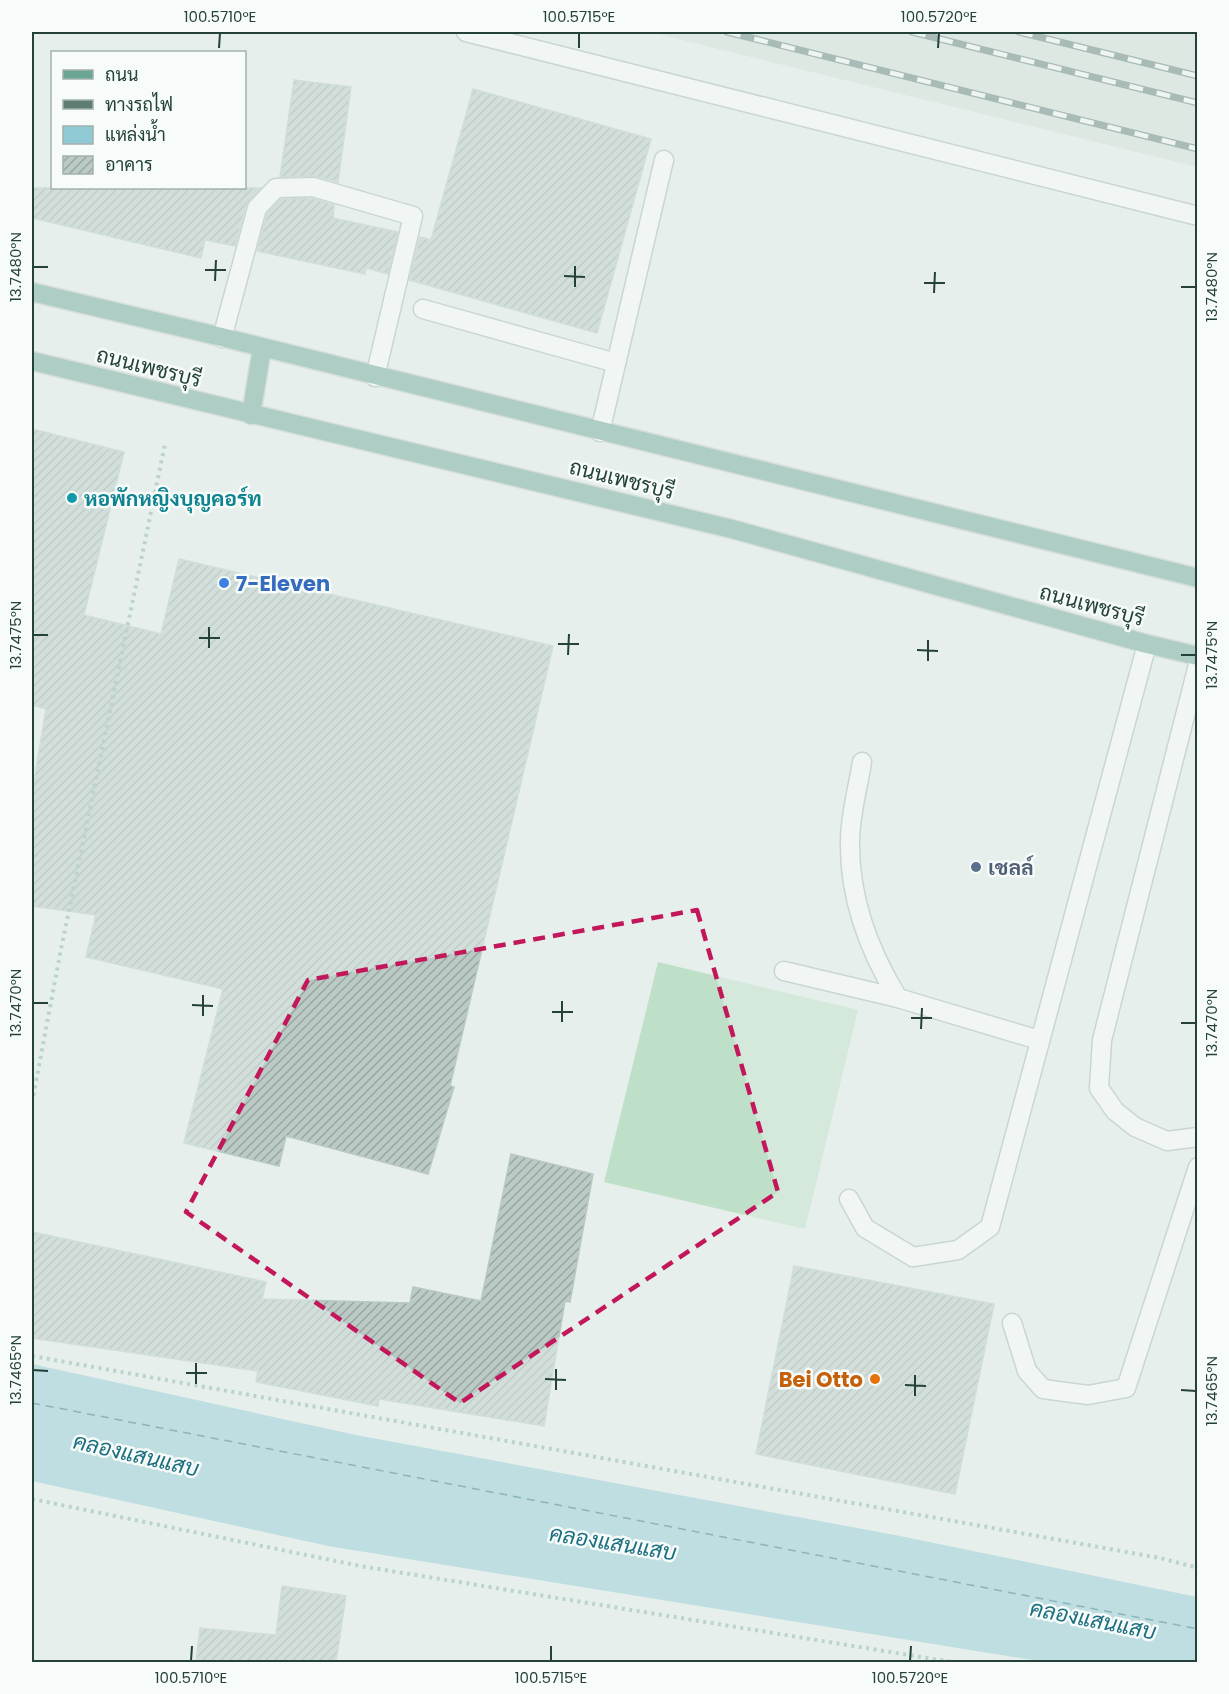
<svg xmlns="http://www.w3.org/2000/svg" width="1229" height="1694" font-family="Poppins,Sarabun,sans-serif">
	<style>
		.built { fill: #d4dfda }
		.pitch { fill: #bfe0c8 }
		.water { fill: #8ec9d4 }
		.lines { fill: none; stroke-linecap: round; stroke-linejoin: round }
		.ferry { stroke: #1c6f80; stroke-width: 1.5; stroke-dasharray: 8 6; stroke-linecap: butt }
		.building { fill: url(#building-hatch); stroke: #b8c9c2; stroke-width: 1.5 }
		.service-casing { stroke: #a8b8b2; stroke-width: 21 }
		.minor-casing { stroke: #a8b8b2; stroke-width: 21 }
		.primary-casing { stroke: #c2cac8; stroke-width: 21 }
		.path { stroke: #86b3a5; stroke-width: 4; stroke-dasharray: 3 4.5; stroke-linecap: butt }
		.service { stroke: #fff; stroke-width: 18 }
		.minor { stroke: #fff; stroke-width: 18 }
		.primary { stroke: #6aa596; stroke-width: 18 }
		.rail-casing { stroke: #5f7d75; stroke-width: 7 }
		.rail { stroke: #f7fbf9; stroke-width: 4.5; stroke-dasharray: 14; stroke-linecap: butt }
		.marked { fill: none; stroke: #c2185b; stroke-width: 4.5; stroke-dasharray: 12 8; stroke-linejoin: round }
		.ticks { fill: none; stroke: #24423a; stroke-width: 2 }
		.culture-dot { fill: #0f9aa8; stroke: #f7fbf9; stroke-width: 2 }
		.shop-dot { fill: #3f7fe0; stroke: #f7fbf9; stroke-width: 2 }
		.service-dot { fill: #5c6f8a; stroke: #f7fbf9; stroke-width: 2 }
		.food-dot { fill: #e8710a; stroke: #f7fbf9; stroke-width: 2 }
		.labels { text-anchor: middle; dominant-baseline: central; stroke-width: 5; stroke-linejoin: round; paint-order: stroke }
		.street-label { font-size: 21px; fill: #24423a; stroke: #f7fbf9 }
		.culture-label { font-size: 21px; font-weight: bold; fill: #0d838f; stroke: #f7fbf9; text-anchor: start }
		.shop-label { font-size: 21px; font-weight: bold; fill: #366cbe; stroke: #f7fbf9; text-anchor: start }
		.service-label { font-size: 21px; font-weight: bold; fill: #4e5e75; stroke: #f7fbf9; text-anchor: start }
		.food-label { font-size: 21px; font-weight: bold; fill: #c56008; stroke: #f7fbf9; text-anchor: end }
		.water-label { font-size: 22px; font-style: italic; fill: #1c6f80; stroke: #f7fbf9 }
		.neatline { fill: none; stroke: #24423a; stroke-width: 2 }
		.ticks-label { font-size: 15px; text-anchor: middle; fill: #24423a }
	</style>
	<defs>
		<pattern id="building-hatch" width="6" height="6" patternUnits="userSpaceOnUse" patternTransform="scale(1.5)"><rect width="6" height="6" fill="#bbcac4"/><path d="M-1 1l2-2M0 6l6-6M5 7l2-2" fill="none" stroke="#98a6a0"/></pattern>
	</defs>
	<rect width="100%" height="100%" fill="#e6efeb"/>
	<path class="built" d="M650,32H1197V167Z"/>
	<path class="pitch" d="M658,962L858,1010L805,1229L604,1182Z"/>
	<path class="water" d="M32,1364L356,1435L900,1536L1197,1597V1662H1045L328,1546L32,1481Z"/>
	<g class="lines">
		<path class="ferry" d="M32,1403L1198,1629"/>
	</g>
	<g class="building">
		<path d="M294,80L351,87L338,182L313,176L280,177Z"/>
		<path d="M473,89L651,139L597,333L409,280L420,237L431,240Z"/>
		<path d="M32,188H261L246,205L235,246L205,240L201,258L32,218Z"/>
		<path d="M312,198L334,205L333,218L398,232L388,274L366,268L365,274L257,251L267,214L281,199Z"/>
		<path d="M32,429L124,452L84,615L161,634L179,559L553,646L450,1086L454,1087L428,1174L286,1136L279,1166L184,1143L223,989L86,957L96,915L32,906V793L46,709L32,705Z"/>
		<path d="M511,1154L593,1174L570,1302L565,1301L544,1426L379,1399L378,1406L256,1382L258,1371L32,1338V1232L266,1282L262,1299L410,1303L413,1287L481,1301Z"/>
		<path d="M794,1266L994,1304L955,1494L756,1454Z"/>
		<path d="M282,1586L346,1596L336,1662H196L200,1628L276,1635Z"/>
	</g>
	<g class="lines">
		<g class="service-casing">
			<g id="service">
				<path d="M423,309L616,363"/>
				<path d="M222,338L257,208L276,188L313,187L413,216L375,377"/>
				<path d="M600,432L664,160"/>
				<path d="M1198,665L1102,1040L1099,1088L1115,1111L1135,1127L1167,1141L1198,1137"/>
				<path d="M862,762C858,788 850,815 850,841C849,897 869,951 898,998L1039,1040"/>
				<path d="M784,971L898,998"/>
				<path d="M849,1199L865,1228L913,1257L958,1250L990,1227L1147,644"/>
				<path d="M1012,1323L1027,1371L1043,1389L1088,1395L1126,1388L1198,1167"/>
			</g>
		</g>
		<g class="minor-casing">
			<path id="minor" d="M466,32L1198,216"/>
		</g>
		<g class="primary-casing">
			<g id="primary">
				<path d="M32,292L201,332L1198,578"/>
				<path d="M32,361L732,529L1147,644L1198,656"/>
				<path d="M251,415L262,348"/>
			</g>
		</g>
		<g class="path">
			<path d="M32,1103L61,949L165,444"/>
			<path d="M32,1356L1160,1558L1198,1568"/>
			<path d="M32,1499L360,1566L952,1662"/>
		</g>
		<use href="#service" class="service"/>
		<use href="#minor" class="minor"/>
		<use href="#primary" class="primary"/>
		<g class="rail-casing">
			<g id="rail">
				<path d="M727,32L1198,149"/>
				<path d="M912,32L1198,103"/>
				<path d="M1019,32L1198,76"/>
			</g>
		</g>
		<use href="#rail" class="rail"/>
	</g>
	<path d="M0 0H1229V1694H0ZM697,910L778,1192L460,1403L186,1212L308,980Z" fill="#e6efeb" fill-opacity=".55" fill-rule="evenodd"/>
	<path class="marked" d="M697,910L778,1192L460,1403L186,1212L308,980Z"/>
	<path class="ticks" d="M219,48L220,33M579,48V33M938,48L939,33M33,267H48M205,270H226M564,276L585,277M215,281L216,260M924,283H945M575,287V266M1181,287H1196M934,293L935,272M33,635H48M199,638H220M558,644H579M209,648V627M917,650L938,651M568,655L569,634M1181,655H1196M928,661V640M33,1003H48M192,1005L213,1006M552,1012H573M203,1016V995M911,1018H932M562,1022V1001M1181,1023H1196M921,1029L922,1008M33,1370L48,1371M186,1373H207M545,1379L566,1380M196,1384V1363M905,1385L926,1386M556,1390V1369M1181,1390L1196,1391M915,1396V1375M191,1661L192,1646M551,1661V1646M910,1661L911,1646"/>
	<circle class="culture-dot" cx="72" cy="498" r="6"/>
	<circle class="shop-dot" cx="224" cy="583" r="6"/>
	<circle class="service-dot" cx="976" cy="867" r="6"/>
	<circle class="food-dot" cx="875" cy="1379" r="6"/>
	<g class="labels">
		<g class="street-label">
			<text transform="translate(149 367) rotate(14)">ถนนเพชรบุรี</text>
			<text transform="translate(622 479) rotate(14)">ถนนเพชรบุรี</text>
			<text transform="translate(1092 605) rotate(15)">ถนนเพชรบุรี</text>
		</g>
		<g class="culture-label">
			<text x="84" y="498">หอพักหญิงบุญคอร์ท</text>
		</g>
		<g class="shop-label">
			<text x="236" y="583">7-Eleven</text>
		</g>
		<g class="service-label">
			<text x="988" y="867">เชลล์</text>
		</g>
		<g class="food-label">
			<text x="863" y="1379">Bei Otto</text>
		</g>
		<g class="water-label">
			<text transform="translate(136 1455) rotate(13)">คลองแสนแสบ</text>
			<text transform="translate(613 1543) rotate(9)">คลองแสนแสบ</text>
			<text transform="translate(1093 1620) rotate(11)">คลองแสนแสบ</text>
		</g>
	</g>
	<rect width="1229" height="1694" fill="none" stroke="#f7fbf9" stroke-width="66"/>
	<rect x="51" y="51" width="195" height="138" fill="#f7fbf9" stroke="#a3b1ad" stroke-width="1.5"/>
	<rect x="63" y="70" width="30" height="9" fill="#6aa596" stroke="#a3b1ad" stroke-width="1.5"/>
	<text x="105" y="81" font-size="18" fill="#24423a">ถนน</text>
	<rect x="63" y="100" width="30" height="9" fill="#5f7d75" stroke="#a3b1ad" stroke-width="1.5"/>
	<text x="105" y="111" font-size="18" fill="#24423a">ทางรถไฟ</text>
	<rect x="63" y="126" width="30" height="18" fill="#8ec9d4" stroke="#a3b1ad" stroke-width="1.5"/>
	<text x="105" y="141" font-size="18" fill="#24423a">แหล่งน้ำ</text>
	<rect x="63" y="156" width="30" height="18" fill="url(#building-hatch)" stroke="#a3b1ad" stroke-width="1.5"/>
	<text x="105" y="171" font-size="18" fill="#24423a">อาคาร</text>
	<rect x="33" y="33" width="1163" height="1628" class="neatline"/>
	<g class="ticks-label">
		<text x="220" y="22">100.5710°E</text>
		<text x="579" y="22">100.5715°E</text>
		<text x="939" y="22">100.5720°E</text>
		<text transform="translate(16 267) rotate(-90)" y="5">13.7480°N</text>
		<text transform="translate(1212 287) rotate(-90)" y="5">13.7480°N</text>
		<text transform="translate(16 635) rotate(-90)" y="5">13.7475°N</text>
		<text transform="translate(1212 655) rotate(-90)" y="5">13.7475°N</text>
		<text transform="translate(16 1003) rotate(-90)" y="5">13.7470°N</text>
		<text transform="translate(1212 1023) rotate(-90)" y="5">13.7470°N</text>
		<text transform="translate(16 1370) rotate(-90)" y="5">13.7465°N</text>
		<text transform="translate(1212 1391) rotate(-90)" y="5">13.7465°N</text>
		<text x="191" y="1683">100.5710°E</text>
		<text x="551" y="1683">100.5715°E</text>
		<text x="910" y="1683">100.5720°E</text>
	</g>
</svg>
